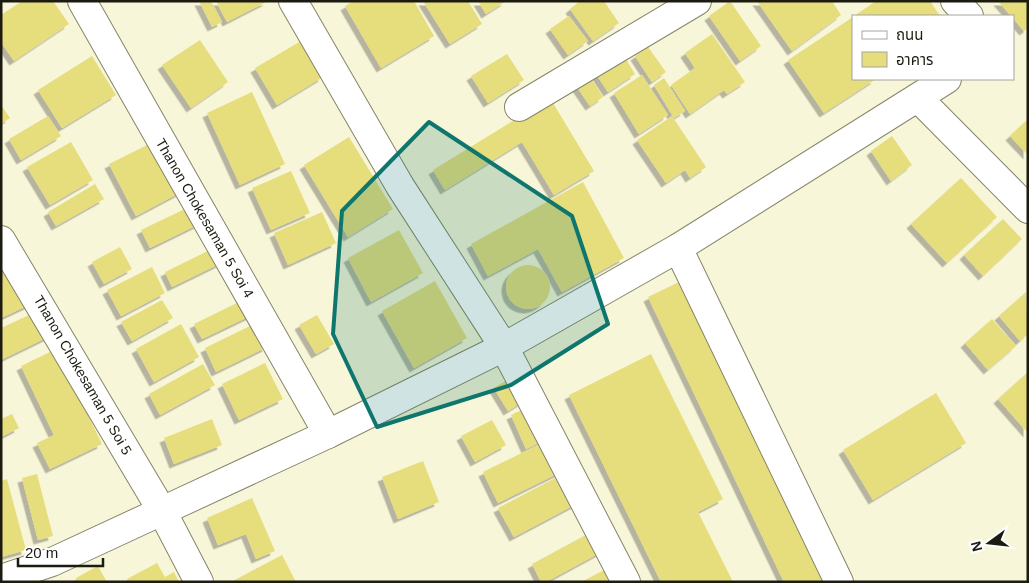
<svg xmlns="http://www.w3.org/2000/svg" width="1029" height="583" font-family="Helvetica,'Noto Sans Thai',sans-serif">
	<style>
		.building { fill: #e6dd7d; filter: url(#shadow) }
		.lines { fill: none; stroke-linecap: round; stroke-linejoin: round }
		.minor-casing { stroke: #868468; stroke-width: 30 }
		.minor { stroke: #fff; stroke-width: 28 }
		.marked { fill: #0f766e; fill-opacity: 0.2; stroke: #0f766e; stroke-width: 4; stroke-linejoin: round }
		.labels { text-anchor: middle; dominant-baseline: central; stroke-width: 5; stroke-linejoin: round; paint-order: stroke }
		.street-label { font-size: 14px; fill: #1c1b10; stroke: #fff }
	</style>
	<defs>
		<filter id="shadow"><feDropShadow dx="-4.5" dy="4.5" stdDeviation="0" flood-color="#0004"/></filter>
	</defs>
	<rect width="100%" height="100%" fill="#f8f6d8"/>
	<g class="building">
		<path d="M22,1H53L69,24L14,61L1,42V15Z"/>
		<path d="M199,1H211L222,22L212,27Z"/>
		<path d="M216,1H268L227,22Z"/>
		<path d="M353,1H414L434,36L381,68L345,6Z"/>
		<path d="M423,1H468L482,24L450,44Z"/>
		<path d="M478,1H506L486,14Z"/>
		<path d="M580,1H604L619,23L593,41L570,9Z"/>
		<path d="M730,1L761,46L740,61L709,16Z"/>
		<path d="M757,1H832L841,15L792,51Z"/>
		<path d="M876,1H930L940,16H854Z"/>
		<path d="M998,1H1028V28L1024,31Z"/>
		<path d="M569,16L588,41L568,55L550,29Z"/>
		<path d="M853,17V79H876L824,113L788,60Z"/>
		<path d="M712,34L745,82L727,94L724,90L690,114L671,85L695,68L685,53Z"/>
		<path d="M200,40L228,82L191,108L162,65Z"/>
		<path d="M301,41L323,77L277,105L255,68Z"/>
		<path d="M648,47L666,72L652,82L635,56Z"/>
		<path d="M507,54L524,80L488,103L471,76Z"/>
		<path d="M92,56L116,95L62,128L38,90Z"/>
		<path d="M624,56L635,74L608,92L596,74Z"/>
		<path d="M642,75L668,115L639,134L614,93Z"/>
		<path d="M591,78L603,97L590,106L577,87Z"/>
		<path d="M664,78L685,111L674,118L654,85Z"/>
		<path d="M252,92L285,164L240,185L207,113Z"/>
		<path d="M550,98L594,171L554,195L522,142L445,190L433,170Z"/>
		<path d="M1,105L10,118L1,124Z"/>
		<path d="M48,116L61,136L21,160L9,139Z"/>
		<path d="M672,116L706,167L690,178L685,170L666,183L637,140Z"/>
		<path d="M1028,119V155L1010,136Z"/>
		<path d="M892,136L912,165L891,181L871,151Z"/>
		<path d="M349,137L393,209L348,237L304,165Z"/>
		<path d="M157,140L183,191L136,216L109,164Z"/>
		<path d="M71,142L93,180L50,205L27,167Z"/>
		<path d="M291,171L310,213L271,230L252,188Z"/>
		<path d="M961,178L997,217L947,263L911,224Z"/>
		<path d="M583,182L624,258L562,292L538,249L488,276L471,244Z"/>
		<path d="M95,184L104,199L56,226L48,212Z"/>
		<path d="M191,206L199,224L150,248L141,230Z"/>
		<path d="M322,212L336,243L288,265L274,233Z"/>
		<path d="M1003,219L1022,239L983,276L964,255Z"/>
		<path d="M399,230L423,273L371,302L348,258Z"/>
		<path d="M120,247L132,269L104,284L92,262Z"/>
		<path d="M214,248L221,263L172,287L165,272Z"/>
		<path d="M11,263L31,304L1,318V268Z"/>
		<circle cx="528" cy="287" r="22"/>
		<path d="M152,267L165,293L121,316L107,290Z"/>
		<path d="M435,281L467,338L414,368L382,311Z"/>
		<path d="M681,281L824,582H784L648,297Z"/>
		<path d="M1026,292L1028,334L1020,341L999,316Z"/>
		<path d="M247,298L254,314L202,339L194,324Z"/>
		<path d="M162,300L173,318L132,341L121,322Z"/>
		<path d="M40,310L52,335L1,360V328Z"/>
		<path d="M317,315L334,344L316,354L299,325Z"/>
		<path d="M992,319L1016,346L988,370L965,343Z"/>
		<path d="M256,323L267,347L216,372L205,348Z"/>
		<path d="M181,324L199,357L154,382L136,349Z"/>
		<path d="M56,349L102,444L50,469L37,443L54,435L21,366Z"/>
		<path d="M651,354L723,499L698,512L733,582H661L569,395Z"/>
		<path d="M265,363L283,399L239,420L222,384Z"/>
		<path d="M203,364L215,385L160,415L149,394Z"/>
		<path d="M1028,372V433L998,399Z"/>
		<path d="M510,378L524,401L508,411L494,388Z"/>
		<path d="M936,393L966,443L873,500L843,450Z"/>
		<path d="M530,406L545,440L526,449L511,415Z"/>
		<path d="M12,414L19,428L1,437V419Z"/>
		<path d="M212,419L222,445L174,464L164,438Z"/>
		<path d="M492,420L506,445L475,462L461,436Z"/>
		<path d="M546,441L561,472L498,503L483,472Z"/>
		<path d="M423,461L439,502L398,519L382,477Z"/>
		<path d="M565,473L580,502L514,537L498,508Z"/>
		<path d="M37,474L53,536L38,540L22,478Z"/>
		<path d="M7,479L26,550L1,557V481Z"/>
		<path d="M252,498L275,551L256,559L246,534L218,545L207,518Z"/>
		<path d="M595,530L605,550L546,582H541L532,564Z"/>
		<path d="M282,555L296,582H231Z"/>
		<path d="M157,563L165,577L174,572L179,582H128L127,579Z"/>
		<path d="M98,566L107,582H78L76,578Z"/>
		<path d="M612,566L620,582H581Z"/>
	</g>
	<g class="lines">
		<g class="minor-casing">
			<g id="minor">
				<path d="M82,1L328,434"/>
				<path d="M293,1L400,186L504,347L626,582"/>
				<path d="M955,1L969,16"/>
				<path d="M918,98L1028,209"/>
				<path d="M519,107L697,1"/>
				<path d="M1,240L162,511L199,582"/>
				<path d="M678,248L839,582"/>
				<path d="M1,579L52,562L162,511L328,434L504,347L678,248L947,79"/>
			</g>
		</g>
		<use href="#minor" class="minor"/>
	</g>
	<path class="marked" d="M429,122L572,216L608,324L511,385L377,427L333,334L342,211Z"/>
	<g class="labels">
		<g class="street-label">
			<text transform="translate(205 218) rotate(60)">Thanon Chokesaman 5 Soi 4</text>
			<text transform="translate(83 375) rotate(60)">Thanon Chokesaman 5 Soi 5</text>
		</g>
	</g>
	<rect width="1029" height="583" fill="none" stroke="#1c1b10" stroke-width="5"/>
	<rect x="852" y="15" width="162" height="65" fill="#ffffff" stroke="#a4a49f"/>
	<rect x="862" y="31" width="25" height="8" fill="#ffffff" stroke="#a4a49f"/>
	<text x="896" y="40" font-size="15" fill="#1c1b10">ถนน</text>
	<rect x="862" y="52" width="25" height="15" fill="#e6dd7d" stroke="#a4a49f"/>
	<text x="896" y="65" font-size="15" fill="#1c1b10">อาคาร</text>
	<g transform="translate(989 543) rotate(255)" stroke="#ffffff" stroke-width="4" paint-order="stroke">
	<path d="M0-4L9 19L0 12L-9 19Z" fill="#1c1b10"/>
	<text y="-8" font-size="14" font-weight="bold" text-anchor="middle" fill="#1c1b10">N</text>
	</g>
	<path d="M18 558v8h85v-8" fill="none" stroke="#1c1b10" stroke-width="2.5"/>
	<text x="25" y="558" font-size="15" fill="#1c1b10" stroke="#ffffff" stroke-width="4" paint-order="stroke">20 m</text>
</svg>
